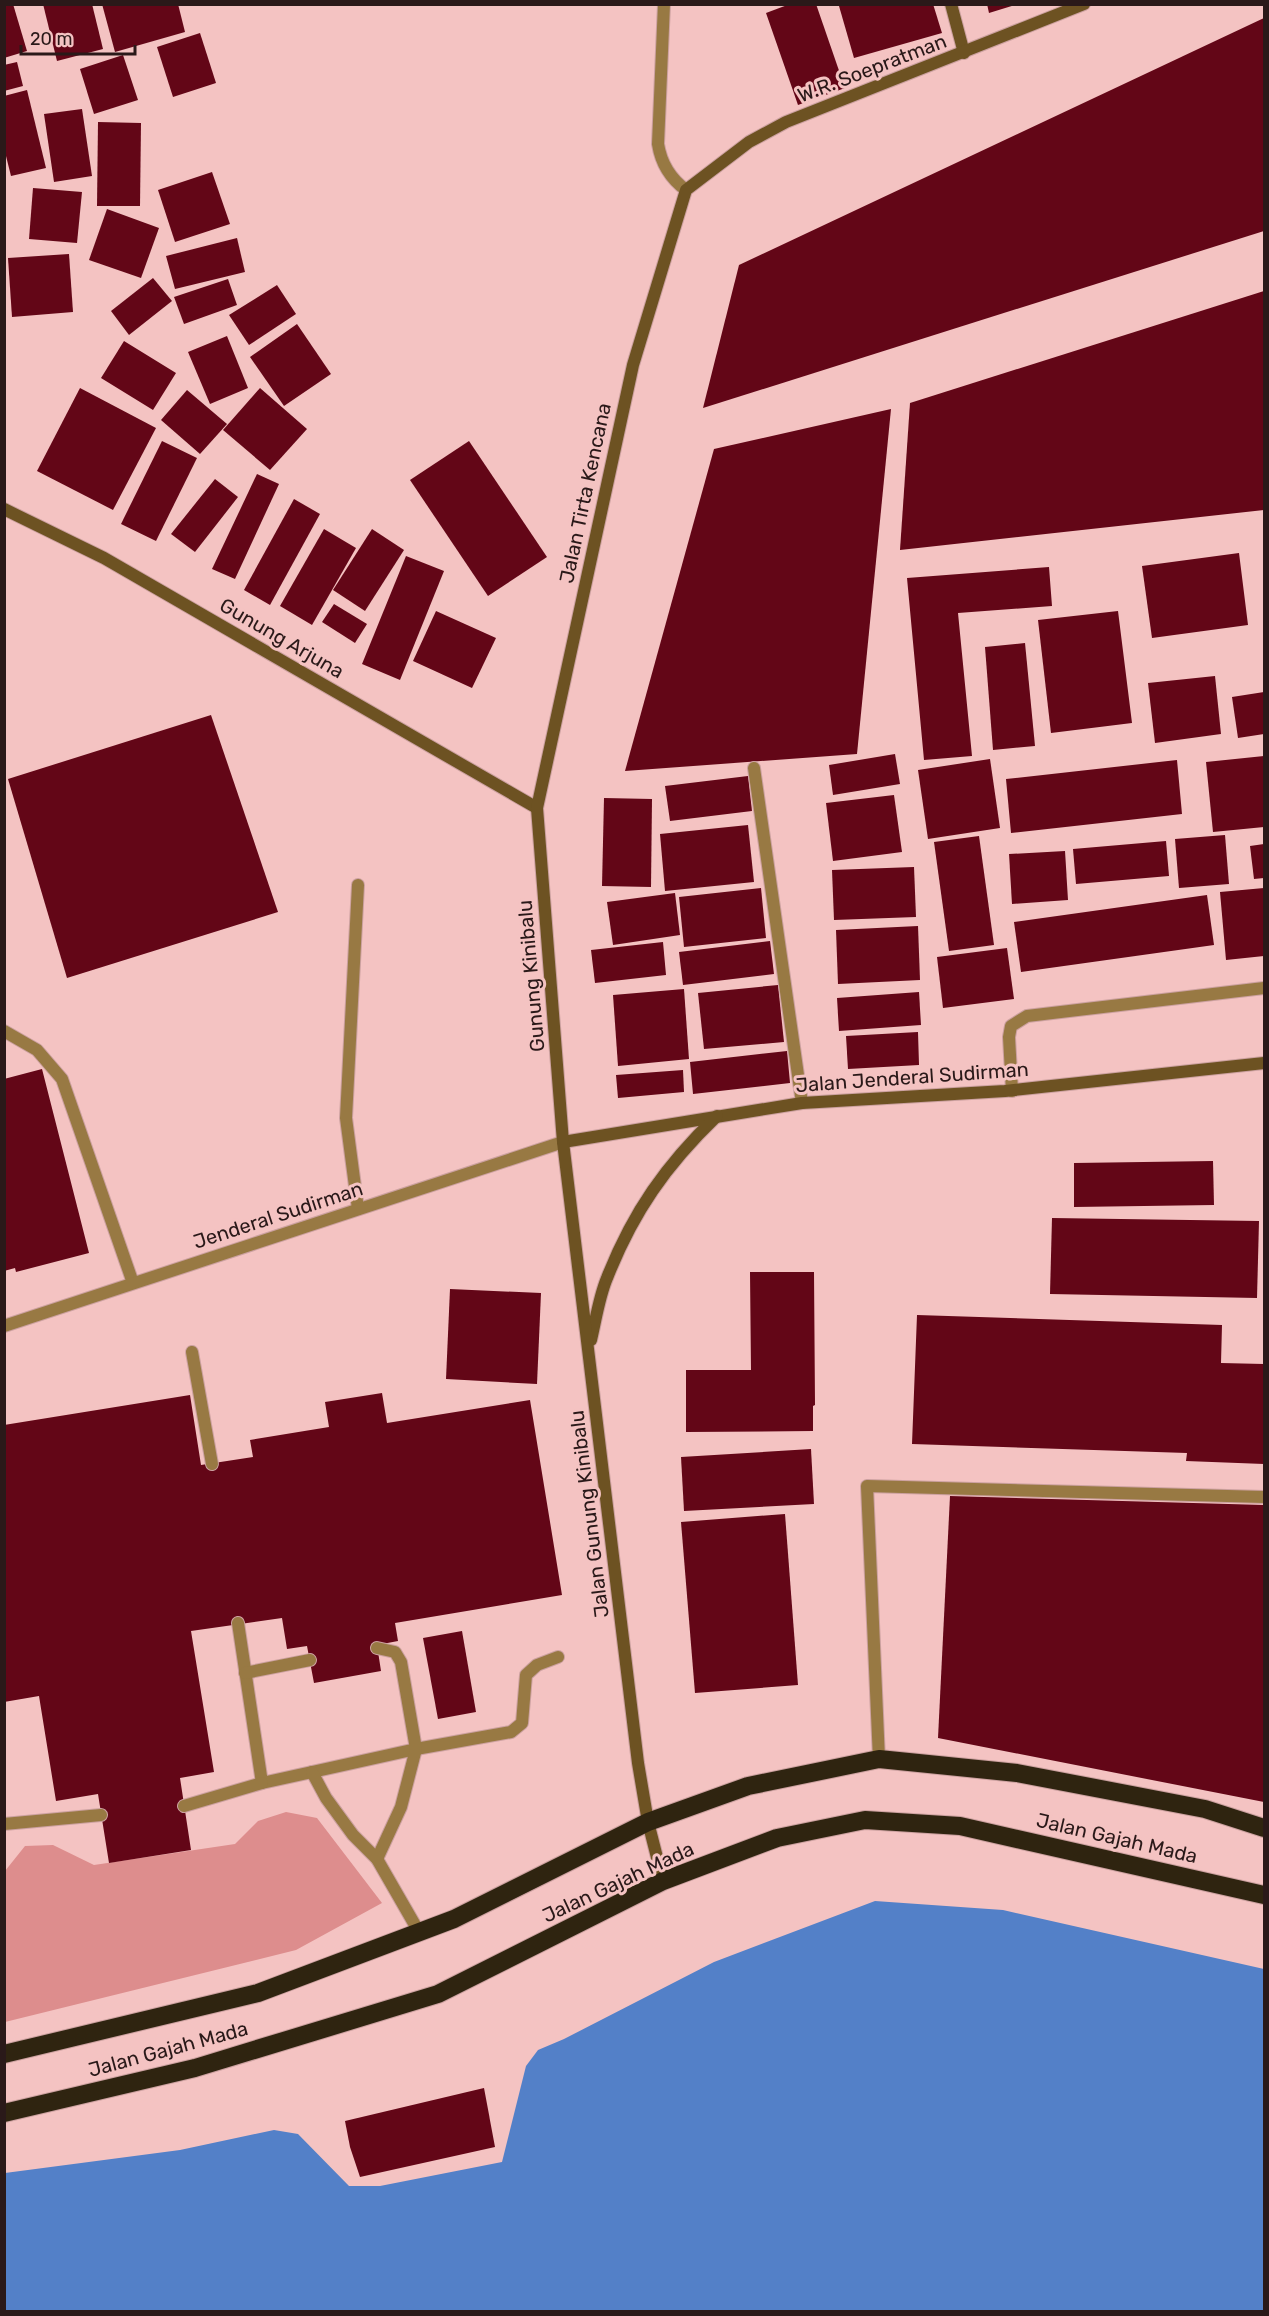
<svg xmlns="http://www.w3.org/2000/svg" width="1269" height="2316" font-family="Rubik,sans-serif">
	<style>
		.green { fill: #dd8d8d }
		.water { fill: #5380c8 }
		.building { fill: #630617 }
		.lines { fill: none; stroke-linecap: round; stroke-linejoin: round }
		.lane-casing { stroke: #cca1a0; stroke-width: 14 }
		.street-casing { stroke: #cca1a0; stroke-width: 14 }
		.secondary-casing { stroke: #cca1a0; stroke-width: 14 }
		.highway-casing { stroke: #cca1a0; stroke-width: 20 }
		.lane { stroke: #987943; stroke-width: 12 }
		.street { stroke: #987943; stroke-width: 12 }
		.secondary { stroke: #6d5222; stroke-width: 12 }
		.highway { stroke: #2f2410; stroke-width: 18 }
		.labels { text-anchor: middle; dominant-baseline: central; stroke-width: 6; stroke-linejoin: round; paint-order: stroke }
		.street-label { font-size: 20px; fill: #2a1919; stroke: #f4c3c2 }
	</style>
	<rect width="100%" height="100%" fill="#f4c3c2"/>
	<path class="green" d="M286,1812L317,1818L382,1903L296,1950L5,2022V1871L25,1846L53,1845L94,1865L235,1844L258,1821Z"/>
	<path class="water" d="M875,1901L1003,1910L1264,1969V2311H5V2173L180,2150L274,2130L298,2134L349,2186H380L502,2162L526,2066L538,2050L564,2039L714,1962Z"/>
	<g class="building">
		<path d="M4,4H13L27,51L4,58Z"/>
		<path d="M43,4H92L103,49L57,61Z"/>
		<path d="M102,4H178L185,32L115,52Z"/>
		<path d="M790,4H816L845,88L798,105L766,13Z"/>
		<path d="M844,4H933L942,33L854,58L839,6Z"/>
		<path d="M987,4H1015V5L989,13Z"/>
		<path d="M1264,18V231L703,408L739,265Z"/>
		<path d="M200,33L216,83L173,97L157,47Z"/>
		<path d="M123,55L138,100L94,114L80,69Z"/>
		<path d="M17,62L23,86L4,91V65Z"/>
		<path d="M27,90L46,168L11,176L4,148V96Z"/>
		<path d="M82,109L92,176L54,182L44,114Z"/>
		<path d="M98,122L141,123L140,206H97Z"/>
		<path d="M212,172L230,224L175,242L158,190Z"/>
		<path d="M33,188L82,192L77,243L29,239Z"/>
		<path d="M107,209L159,228L141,278L89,260Z"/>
		<path d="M237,238L245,272L175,289L166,256Z"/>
		<path d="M69,254L73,312L12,317L8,258Z"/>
		<path d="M153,278L172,301L129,335L111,311Z"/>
		<path d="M228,279L237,305L184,324L174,297Z"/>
		<path d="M277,285L296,314L249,345L229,315Z"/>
		<path d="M1264,291V510L900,550L910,403Z"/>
		<path d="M297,324L331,374L284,406L250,357Z"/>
		<path d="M227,336L248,388L210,404L188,352Z"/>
		<path d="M124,341L176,373L153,410L101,378Z"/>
		<path d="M80,388L156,428L113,510L37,471Z"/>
		<path d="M260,388L307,429L270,470L223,430Z"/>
		<path d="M187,390L227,424L200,454L161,420Z"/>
		<path d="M891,409L857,754L625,771L714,449Z"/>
		<path d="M162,441L197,458L156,541L121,524Z"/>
		<path d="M469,441L547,557L488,596L410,480Z"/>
		<path d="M257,474L279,484L235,579L212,569Z"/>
		<path d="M215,479L238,497L195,552L171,534Z"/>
		<path d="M294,499L320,514L270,605L244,590Z"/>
		<path d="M324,529L356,548L312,625L280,606Z"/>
		<path d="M372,529L404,550L365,611L333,590Z"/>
		<path d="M1239,553L1248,625L1152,638L1142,566Z"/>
		<path d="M406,556L444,571L400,680L362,664Z"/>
		<path d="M1049,567L1052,606L958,613L972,756L924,760L907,578Z"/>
		<path d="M334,604L367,624L355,643L322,622Z"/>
		<path d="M436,611L496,638L472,688L413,661Z"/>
		<path d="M1118,611L1132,723L1051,733L1038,620Z"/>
		<path d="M1025,643L1035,746L993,750L985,647Z"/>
		<path d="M1215,676L1221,734L1155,743L1148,683Z"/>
		<path d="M1264,692V734L1238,738L1232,697Z"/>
		<path d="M211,715L278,912L67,978L8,779Z"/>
		<path d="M895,754L900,784L833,795L829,765Z"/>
		<path d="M1264,756V827L1213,832L1206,762Z"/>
		<path d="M990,759L1000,828L928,839L918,770Z"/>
		<path d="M1177,760L1182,814L1011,833L1006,779Z"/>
		<path d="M748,776L752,811L670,821L665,786Z"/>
		<path d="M894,795L902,852L833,861L826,803Z"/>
		<path d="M604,798L652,799L651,887L602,886Z"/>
		<path d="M748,825L754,882L665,891L660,834Z"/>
		<path d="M1225,835L1229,884L1179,888L1175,839Z"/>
		<path d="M979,836L994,945L949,951L934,842Z"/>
		<path d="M1166,841L1169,876L1076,884L1073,849Z"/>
		<path d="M1264,844V878L1254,879L1250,846Z"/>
		<path d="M1065,851L1068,900L1012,904L1009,854Z"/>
		<path d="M914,867L916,917L834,920L832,870Z"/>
		<path d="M761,888L766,938L684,947L679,897Z"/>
		<path d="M1264,888V956L1226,960L1220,892Z"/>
		<path d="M675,893L680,935L613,945L607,902Z"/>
		<path d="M1207,895L1214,945L1021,972L1014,922Z"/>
		<path d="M918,926L920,980L838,984L836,930Z"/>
		<path d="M770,941L774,974L683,985L679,952Z"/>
		<path d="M663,942L666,975L595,983L591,950Z"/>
		<path d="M1007,948L1014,999L943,1008L937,957Z"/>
		<path d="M778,985L784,1042L704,1049L698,993Z"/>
		<path d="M684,989L689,1059L618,1066L613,995Z"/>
		<path d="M919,992L921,1025L839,1031L837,998Z"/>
		<path d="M918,1032L919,1065L848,1069L846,1036Z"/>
		<path d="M787,1051L790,1083L693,1094L690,1062Z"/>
		<path d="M42,1069L89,1253L16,1272L15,1268L4,1271V1079Z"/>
		<path d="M683,1070L684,1092L618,1098L616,1075Z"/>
		<path d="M1213,1161L1214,1205L1074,1207V1163Z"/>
		<path d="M1052,1218L1259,1221L1257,1298L1050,1294Z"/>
		<path d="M750,1272H814L815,1405L813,1406V1431L686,1432V1370H751Z"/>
		<path d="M450,1289L541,1293L537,1384L446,1379Z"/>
		<path d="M917,1315L1222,1325L1221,1363L1264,1364V1464L1186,1461L1187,1453L912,1444Z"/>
		<path d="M382,1393L387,1423L530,1400L562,1595L395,1623L398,1641L377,1645L381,1671L314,1683L307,1646L287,1649L282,1618L191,1631L214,1772L180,1778L191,1850L109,1863L98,1794L56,1801L39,1696L4,1702V1425L190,1395L201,1465L253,1457L250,1440L329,1427L325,1402Z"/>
		<path d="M811,1449L814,1504L684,1511L681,1457Z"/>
		<path d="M950,1496L1264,1505V1802L938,1738Z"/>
		<path d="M785,1514L798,1685L695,1693L681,1522Z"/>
		<path d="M462,1631L476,1712L438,1719L423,1638Z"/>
		<path d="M484,2088L495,2147L360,2177L350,2147L345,2121Z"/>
	</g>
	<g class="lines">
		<g class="lane-casing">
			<g id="lane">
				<path d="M664,4L658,144C661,163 671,179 686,190"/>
				<path d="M358,885L346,1118L358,1209"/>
				<path d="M192,1352L212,1464"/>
				<path d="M238,1623L262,1783L416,1749L511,1732L522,1723L526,1675L537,1665L558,1657"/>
				<path d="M377,1648L395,1652L401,1662L416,1749L401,1807L377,1859"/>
				<path d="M245,1673L310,1660"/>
				<path d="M879,1759L867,1486L1264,1497"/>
				<path d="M312,1772L326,1798L353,1835L377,1859L419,1932"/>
				<path d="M184,1806L262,1783"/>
				<path d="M4,1824L101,1815"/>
			</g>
		</g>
		<g class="street-casing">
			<g id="street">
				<path d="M754,768L802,1103"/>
				<path d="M4,1031L37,1050L62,1079L133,1283"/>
				<path d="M1012,1091L1009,1037L1011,1026L1027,1016L1264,988"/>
				<path d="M4,1326L563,1142"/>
			</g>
		</g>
		<g class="secondary-casing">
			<g id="secondary">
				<path d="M951,4L964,53"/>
				<path d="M4,509L104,558L537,808"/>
				<path d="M563,1142L802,1103L1005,1091L1264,1063"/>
				<path d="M591,1340C596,1319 599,1297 607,1278C633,1212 666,1165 717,1116"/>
				<path d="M663,1881L648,1822L638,1763L563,1142L537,808L633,365L686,190L749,142L786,122L1084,4"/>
			</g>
		</g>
		<g class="highway-casing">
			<g id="highway">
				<path d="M4,2054L258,1993L454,1919L648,1822L748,1786L879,1759L1017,1773L1205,1809L1264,1828"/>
				<path d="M4,2113L195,2068L438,1994L663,1881L777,1838L865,1820L960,1826L1264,1895"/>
			</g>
		</g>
		<use href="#lane" class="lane"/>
		<use href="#street" class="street"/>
		<use href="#secondary" class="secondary"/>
		<use href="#highway" class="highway"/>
	</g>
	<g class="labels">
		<g class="street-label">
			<text transform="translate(872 68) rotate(-21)">W.R. Soepratman</text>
			<text transform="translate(585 493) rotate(-78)">Jalan Tirta Kencana</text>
			<text transform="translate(282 638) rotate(30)">Gunung Arjuna</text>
			<text transform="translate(531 976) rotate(-95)">Gunung Kinibalu</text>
			<text transform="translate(912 1077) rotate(-4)">Jalan Jenderal Sudirman</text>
			<text transform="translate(278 1215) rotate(-18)">Jenderal Sudirman</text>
			<text transform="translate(589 1514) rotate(-97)">Jalan Gunung Kinibalu</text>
			<text transform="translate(1117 1838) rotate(13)">Jalan Gajah Mada</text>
			<text transform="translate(618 1882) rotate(-25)">Jalan Gajah Mada</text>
			<text transform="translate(168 2049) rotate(-15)">Jalan Gajah Mada</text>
		</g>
	</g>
	<rect width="1269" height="2316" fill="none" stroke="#2a1919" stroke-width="12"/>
	<path d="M21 45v9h114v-9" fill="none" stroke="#2a1919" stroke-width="3"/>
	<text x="30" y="45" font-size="18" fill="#2a1919" stroke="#f4c3c2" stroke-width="4.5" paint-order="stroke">20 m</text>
</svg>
